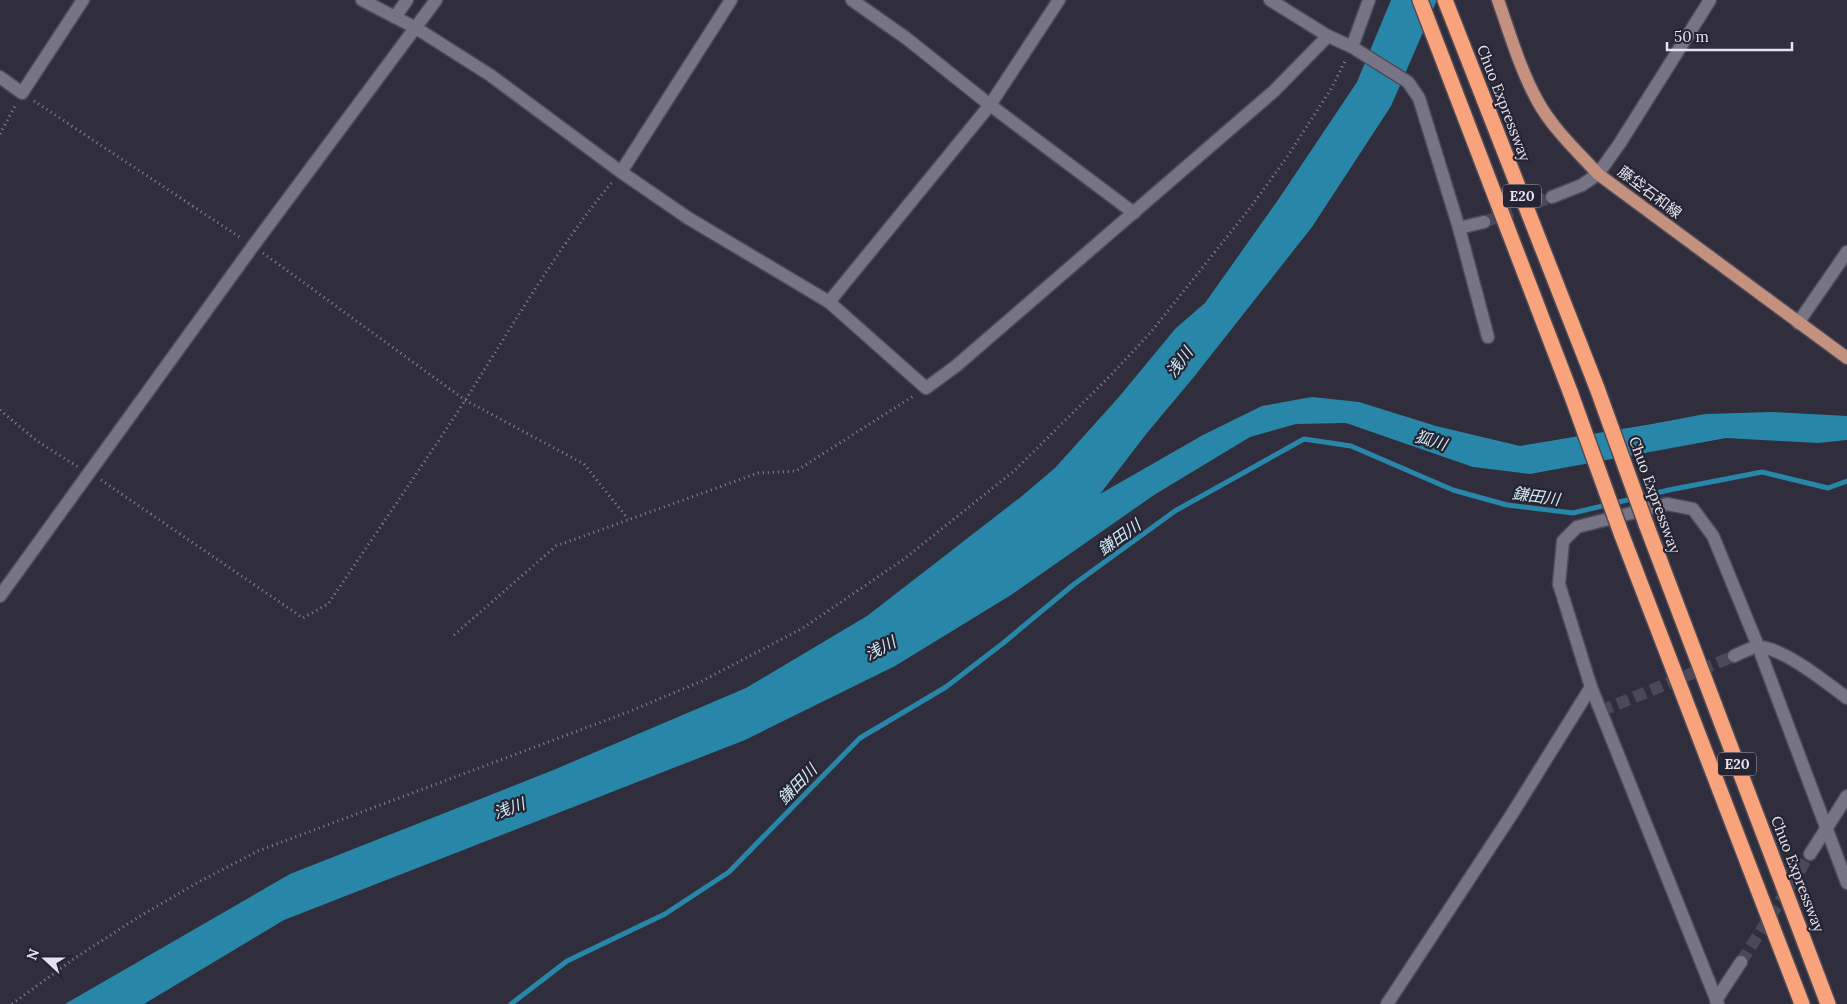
<svg xmlns="http://www.w3.org/2000/svg" width="1847" height="1004" font-family="Lora,'Noto Sans JP',serif">
	<style>
		.water { fill: #2887a8 }
		.lines { fill: none; stroke-linecap: round; stroke-linejoin: round }
		.stream { stroke: #2887a8; stroke-width: 5 }
		.minor-tunnel { stroke: #4b4957; stroke-width: 12; stroke-dasharray: 12 6; stroke-linecap: butt }
		.minor-casing { stroke: #4d4b58; stroke-width: 15 }
		.major-casing { stroke: #4d4b58; stroke-width: 15 }
		.highway-casing { stroke: #4d4b58; stroke-width: 18 }
		.path { stroke: #898793; stroke-width: 3; stroke-dasharray: 1 4; stroke-linecap: butt }
		.minor { stroke: #777585; stroke-width: 12 }
		.major { stroke: #c4917f; stroke-width: 12 }
		.highway { stroke: #f8a37b; stroke-width: 15 }
		.highway-bridge-casing { stroke: #4d4b58; stroke-width: 18; stroke-linecap: butt }
		.highway-bridge { stroke: #f8a37b; stroke-width: 15 }
		.labels { text-anchor: middle; dominant-baseline: central; stroke-width: 4.5; stroke-linejoin: round; paint-order: stroke }
		.shield { fill: #262432; stroke: #acaab5; stroke-width: 1 }
		.shield-label { font-size: 14px; font-weight: bold; fill: #e5e3ed }
		.street-label { font-size: 15px; fill: #e5e3ed; stroke: #262432 }
		.water-label { font-size: 16px; font-style: italic; fill: #d0e9f4; stroke: #262432 }
	</style>
	<rect width="100%" height="100%" fill="#302e3c"/>
	<path class="water" d="M1391,0H1437L1391,106L1312,227L1193,378L1147,433L1100,494L1203,435L1262,406L1312,397L1359,402L1436,426L1520,446L1652,424L1705,414L1772,412L1847,416V440L1818,443L1726,438L1530,474L1473,467L1346,423L1296,424L1250,437L1154,495L1011,595L895,666L745,740L284,920L144,1004H65L290,874L551,771L746,688L867,616L1022,496L1055,468L1118,398L1176,328L1205,303L1278,200L1357,82Z"/>
	<g class="lines">
		<path class="stream" d="M511,1004L567,961L665,914L729,872L860,738L946,687L1002,644L1073,585L1175,511L1304,439L1351,446L1453,490L1507,505L1573,513L1669,490L1762,472L1828,488L1847,481"/>
		<g class="minor-tunnel">
			<path d="M1484,222L1552,197"/>
			<path d="M1601,711L1734,656"/>
			<path d="M1741,962L1810,854"/>
		</g>
		<g class="minor-casing">
			<g id="minor">
				<path d="M362,0L416,28L490,75L621,172L688,218L829,302L926,388L956,366L1274,91L1328,36"/>
				<path d="M852,0L906,38L990,105L1134,213"/>
				<path d="M1270,0L1328,36L1352,47L1408,82L1419,98L1459,228L1488,337"/>
				<path d="M395,17L407,0"/>
				<path d="M1352,47L1369,0"/>
				<path d="M0,77L22,93L83,0"/>
				<path d="M621,172L731,0"/>
				<path d="M1552,197L1582,185L1598,174L1620,143L1710,0"/>
				<path d="M1459,228L1484,222"/>
				<path d="M829,302L990,105L1059,0"/>
				<path d="M1798,323L1847,252"/>
				<path d="M0,596L253,246L436,0"/>
				<path d="M1734,656C1741,653 1752,646 1760,647C1785,649 1827,683 1847,698"/>
				<path d="M1810,854L1847,796"/>
				<path d="M1716,1000L1741,962"/>
				<path d="M1387,1004L1512,814L1591,687"/>
				<path d="M1718,1004L1591,687L1559,584L1563,541L1577,527L1667,504L1693,509L1713,536L1758,646L1847,883"/>
			</g>
		</g>
		<g class="major-casing">
			<path id="major" d="M1498,0C1510,34 1520,69 1537,100C1552,128 1577,151 1598,174L1847,358"/>
		</g>
		<g class="highway-casing">
			<g id="highway">
				<path d="M1420,0L1571,394"/>
				<path d="M1445,0L1597,388"/>
				<path d="M1646,524L1828,1004"/>
				<path d="M1621,533L1802,1004"/>
			</g>
		</g>
		<g class="path">
			<path d="M34,101L241,238"/>
			<path d="M0,134L16,104"/>
			<path d="M263,253L465,400L584,464L628,519"/>
			<path d="M0,410L37,441L78,467"/>
			<path d="M101,480L303,618L328,604C374,536 421,468 466,399C513,325 557,248 613,181"/>
			<path d="M454,635L556,546L758,473L796,471L915,395"/>
			<path d="M12,1004L75,958L137,918L195,884L258,851L628,712L702,681L803,628L904,559L1014,471L1109,377L1151,332L1250,208L1287,157L1331,89L1346,59"/>
		</g>
		<use href="#minor" class="minor"/>
		<use href="#major" class="major"/>
		<use href="#highway" class="highway"/>
		<g class="highway-bridge-casing">
			<g id="highway-bridge">
				<path d="M1597,388L1646,524"/>
				<path d="M1571,394L1621,533"/>
			</g>
		</g>
		<use href="#highway-bridge" class="highway-bridge"/>
	</g>
	<g class="labels">
		<g class="shield">
			<rect x="1503" y="184.5" width="38" height="23" rx="4"/>
			<rect x="1718" y="752.5" width="38" height="23" rx="4"/>
		</g>
		<g class="shield-label">
			<text x="1522" y="196">E20</text>
			<text x="1737" y="764">E20</text>
		</g>
		<g class="street-label">
			<text transform="translate(1504 103) rotate(69)">Chuo Expressway</text>
			<text transform="translate(1650 192) rotate(37)">藤垈石和線</text>
			<text transform="translate(1655 495) rotate(70)">Chuo Expressway</text>
			<text transform="translate(1798 874) rotate(69)">Chuo Expressway</text>
		</g>
		<g class="water-label">
			<text transform="translate(1179 362) rotate(-53)">浅川</text>
			<text transform="translate(1431 440) rotate(17)">狐川</text>
			<text transform="translate(1536 496) rotate(8)">鎌田川</text>
			<text transform="translate(1119 537) rotate(-36)">鎌田川</text>
			<text transform="translate(880 648) rotate(-27)">浅川</text>
			<text transform="translate(797 784) rotate(-46)">鎌田川</text>
			<text transform="translate(509 808) rotate(-20)">浅川</text>
		</g>
	</g>
	<g transform="translate(45 959) rotate(291)" stroke="#262432" stroke-width="4" paint-order="stroke">
	<path d="M0-4L9 19L0 12L-9 19Z" fill="#e5e3ed"/>
	<text y="-8" font-size="14" font-weight="bold" text-anchor="middle" fill="#e5e3ed">N</text>
	</g>
	<path d="M1667 42v8h125v-8" fill="none" stroke="#e5e3ed" stroke-width="2.5"/>
	<text x="1674" y="42" font-size="15" fill="#e5e3ed" stroke="#262432" stroke-width="4" paint-order="stroke">50 m</text>
</svg>
